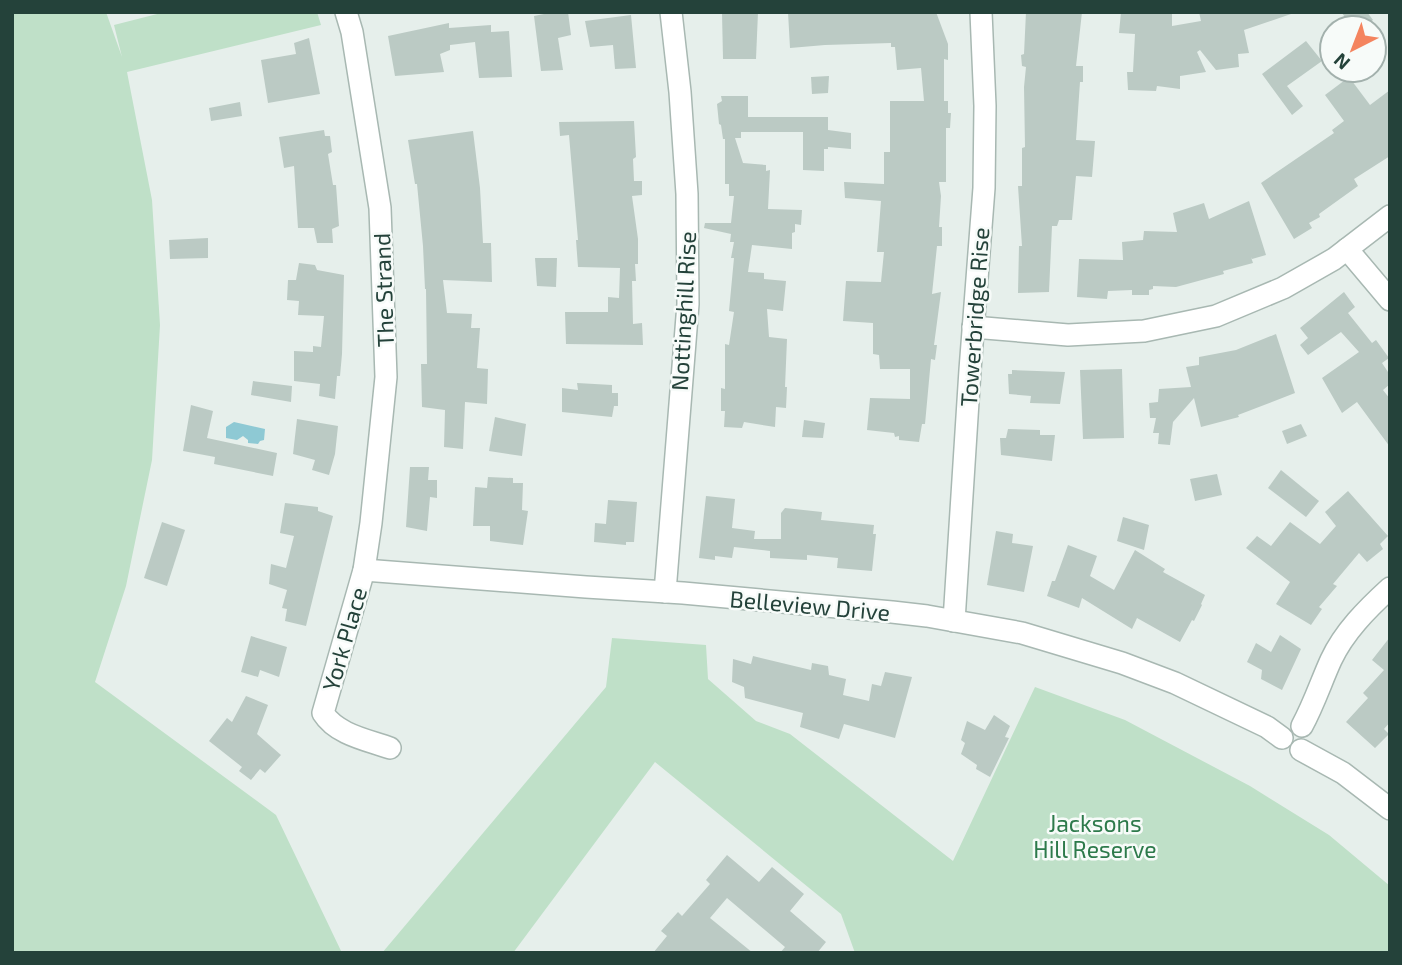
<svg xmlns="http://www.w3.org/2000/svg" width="1402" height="965" font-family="'Exo 2',sans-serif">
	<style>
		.green { fill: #bfe0c8 }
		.water { fill: #8ec9d4 }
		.building { fill: #bbcac4 }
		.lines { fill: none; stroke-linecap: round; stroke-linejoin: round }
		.minor-casing { stroke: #a8b8b2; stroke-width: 24 }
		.minor { stroke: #fff; stroke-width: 21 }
		.labels { text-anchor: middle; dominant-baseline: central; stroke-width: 5; stroke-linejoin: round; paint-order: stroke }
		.street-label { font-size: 23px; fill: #24423a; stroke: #f7fbf9 }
		.park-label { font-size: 23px; fill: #2d7a4b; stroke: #f7fbf9 }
	</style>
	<rect width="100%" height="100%" fill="#e6efeb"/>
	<g class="green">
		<path d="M12,12H106L122,57L114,25L165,12H317L321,25L127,72L152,200L160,325L152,460L126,586L95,682L276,815L342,953H12Z"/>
		<path d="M612,638L706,645L708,679L756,721L790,734L953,861L1035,687L1125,720L1250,786L1329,835L1390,886V953H855L841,914L655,762L513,953H382L606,687Z"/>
	</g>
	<path class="water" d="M234,422L265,429L264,440L260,441L258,444L248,443V440L243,436L237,440L226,438V427Z"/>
	<g class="building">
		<path d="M554,12H568L571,35L558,38L563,70L541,71L534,16Z"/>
		<path d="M722,12H758L756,59H723Z"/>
		<path d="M788,12H936L948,44V60L944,59V101H948V113H951L950,128H946V182H939L941,196L939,227H942V246H937L932,294L941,292L934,345H937L935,360L931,359L925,424H922L919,442L899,440V436L895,437L894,433L867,430L870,398L910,399V369H880L879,355L873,354V323L843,321L846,281L881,282L884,252H877L881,201L845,198L844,182L884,184V152H890V101H924L921,68L897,70L895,47H891V43L825,45L790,48Z"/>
		<path d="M1026,12H1082L1076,66H1083V82H1080L1076,140L1095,141L1092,177L1076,176L1072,220H1059L1057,226H1052L1049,292L1018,293L1019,246H1022L1018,186H1022V148L1025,147L1024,87L1026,67L1022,66L1021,55L1024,54Z"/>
		<path d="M1121,12H1172V26L1201,21L1199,12H1290L1291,14L1244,30L1249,53L1238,54L1239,67L1216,70L1200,50L1197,52L1206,72L1180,76V89L1157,86L1156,91L1128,90L1127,72H1133L1135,34L1119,33Z"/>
		<path d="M1341,12H1367L1373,20L1363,28H1354Z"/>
		<path d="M631,15L636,68L615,69L613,45L590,47L585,21Z"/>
		<path d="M449,23V28L491,25V32L509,31L512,77L479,78L475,42L450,45V50L440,54L444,72L395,76L388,36Z"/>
		<path d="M309,38L320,94L268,103L261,60L296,54L294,43Z"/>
		<path d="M1306,41L1322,61L1287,86L1303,106L1292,115L1262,74Z"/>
		<path d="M829,76L828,93L812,94L811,77Z"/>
		<path d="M1349,77L1370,105L1390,90V156L1354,179L1358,186L1319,214L1320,217L1309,223L1312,228L1294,239L1261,183L1334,133L1332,130L1344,121L1325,95Z"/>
		<path d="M721,96H748V117H828V130L851,133V149L828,147V149H824V171L803,170V132H741V138H735L743,163L766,165V171L770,170L768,209L802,210L801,225L795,224V232L792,233V249L752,245L748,272L764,273V279L786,281L783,311L767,309L769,337L787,339L785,387H787L786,408L776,407L775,427L744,422L742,428L724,427L725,411H721V388L725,389V344L729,345L734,312L729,311L734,258H731L734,242H730L731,234L704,228L705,223H731L734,196H729V184H725V139H723L721,125L719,124L717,104L722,101Z"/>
		<path d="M240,102L242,116L211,121L209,108Z"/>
		<path d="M634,121L636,157L633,159L634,181H642V195L632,196L638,239V264H635L636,281H632L633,324L642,323L643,345L566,344L565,312H608V297L619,298L620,268L578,267L576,240H578L569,135L560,136L559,122Z"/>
		<path d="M324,130L325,136H330L332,152L328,154L333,185H336L339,226L332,229L333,243H317L314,228H298L294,166L284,168L279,137Z"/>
		<path d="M473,131L480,188L483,243H491L492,282L443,280L447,313L472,314L471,328H480L477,368L488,369L487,404L465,402L463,449L444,447L445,410L422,407L421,364H427L426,289H425L423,246L417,184H415L408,140Z"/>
		<path d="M1249,201L1266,255L1252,259L1251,257L1253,263L1223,271L1224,274L1176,287L1153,286V289L1149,290V295H1132V290L1108,291L1107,299L1077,297L1079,259L1123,260L1122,242L1143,240L1144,231L1177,232L1173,213L1204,203L1209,219Z"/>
		<path d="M208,238V258L170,259L169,240Z"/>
		<path d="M535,258H557L556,287L537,286Z"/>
		<path d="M299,263L315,265L317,270L344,275L342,354L340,376H337L335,399L319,396L320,384L294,381V351L313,352V346L321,347L324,316L298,315L299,301L287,300L288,280H296Z"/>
		<path d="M1344,292L1355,307L1348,313L1372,343L1376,340L1389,358L1382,363L1390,375V384L1383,390L1390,399V447L1357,402L1342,413L1322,378L1359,352L1341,332L1308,355L1300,345L1308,338L1300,328Z"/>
		<path d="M1276,334L1295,393L1238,415L1239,417L1201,427L1194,398L1173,422L1170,445L1158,444L1159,433H1153L1156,418H1150L1149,403L1158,402L1159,389L1191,387L1186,367L1199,365V357L1236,350Z"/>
		<path d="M1122,369L1124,438L1083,439L1080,370Z"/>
		<path d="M1012,370L1065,372L1060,404L1030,403L1031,396L1009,394L1008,374H1012Z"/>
		<path d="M253,381L292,386L291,402L251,395Z"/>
		<path d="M577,383L612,385V393H618V406H614L612,417L562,412V388L578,390Z"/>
		<path d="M191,405L213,411L207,438L277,453L273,476L214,464L215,457L183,451Z"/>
		<path d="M495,417L526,424L522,456L489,451Z"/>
		<path d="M297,419L338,426L335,454L329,475L312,470L315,460L293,454Z"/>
		<path d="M804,420L825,423L823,438L802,437Z"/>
		<path d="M1301,424L1307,436L1287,444L1282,431Z"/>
		<path d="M1008,429L1040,430V435H1055L1052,461L1001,455L1000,438H1006Z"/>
		<path d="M410,467H429L428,480H437V498L430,497L427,531L406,527Z"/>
		<path d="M1281,470L1319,501L1306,517L1268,488Z"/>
		<path d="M1217,474L1222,495L1195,501L1190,479Z"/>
		<path d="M488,477L513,478V483H523L522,510L528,511L523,545L490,541V526H473L475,487L487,488Z"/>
		<path d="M1348,491L1388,536L1380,544L1383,549L1367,562L1359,553L1333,584L1337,586L1319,607L1322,609L1311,625L1276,604L1290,582L1246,548L1257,536L1271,546L1290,522L1320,544L1336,526L1325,512Z"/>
		<path d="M706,496L735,499L732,528L755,531L754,539H781V513L785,508L822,512L821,520L874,525L873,534H876L872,571L837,568L838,558L807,555V560L770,558V551L734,547L732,558L715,556V560L699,558Z"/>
		<path d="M608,500L637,502L634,542H626V545L594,542L595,523L606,524Z"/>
		<path d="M285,503L318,507V511L333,516L306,626L285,621L287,609L282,608L287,590L269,584L271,564L286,568L294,536L280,533Z"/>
		<path d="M1123,517L1149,525L1144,550L1117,541Z"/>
		<path d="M162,522L185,530L167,586L144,578Z"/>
		<path d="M996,531L1013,534L1012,543L1033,546L1024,592L987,585Z"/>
		<path d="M1068,545L1097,556L1090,576L1114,590L1135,550L1165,569L1163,572L1205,595L1201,604L1202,605L1194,621L1192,620L1180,642L1137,618L1132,629L1082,598L1079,608L1047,596L1052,581H1055Z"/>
		<path d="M1280,635L1301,649L1282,690L1261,679L1262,670L1247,662L1256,643L1271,652Z"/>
		<path d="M251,636L287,647L279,677L260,670L258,677L241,672Z"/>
		<path d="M1390,637V722L1384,729L1389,734L1375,748L1346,722L1368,698L1363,693L1384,670L1372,660Z"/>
		<path d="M753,656L811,670L812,663L828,666L829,675L846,679L843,695L869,701L872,684L881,686L885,672L912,677L895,738L844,724L839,739L800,727L803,713L745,698L744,687L732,682L733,659L751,664Z"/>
		<path d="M246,696L268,705L257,734L281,755L265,773L260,769L251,780L239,771L242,767L209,741L227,718L232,722Z"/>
		<path d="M994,715L1010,726L1005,737L1009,738L990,777L976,769L977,765L961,754L965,743L961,740L967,721L985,730Z"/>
		<path d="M727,855L759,882L772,867L804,894L790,911L826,942L817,953H780L785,947L727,898L710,918L753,953H653L667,936L661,931L678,912L682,916L710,884L706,880Z"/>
	</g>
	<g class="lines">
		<g class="minor-casing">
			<g id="minor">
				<path d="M346,12L352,32L380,208L386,377L371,523L364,570L323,713C337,735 368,740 390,748"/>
				<path d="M1347,249L1390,300"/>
				<path d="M973,327L1068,335L1144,331L1216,316L1283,288L1334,259L1390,216"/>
				<path d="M364,570L586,587L683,593L892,612L927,616L1022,633L1122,663L1175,683L1267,727L1282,738"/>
				<path d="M665,592L688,304L687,194L680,92L671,12"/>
				<path d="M954,621L970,370L984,188L985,106L981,12"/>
				<path d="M1302,726C1314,704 1321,682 1331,660C1344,632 1367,609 1390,588"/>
				<path d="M1301,750L1343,773L1390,809"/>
			</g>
		</g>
		<use href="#minor" class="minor"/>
	</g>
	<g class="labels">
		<g class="street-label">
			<text transform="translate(383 290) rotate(-92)">The Strand</text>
			<text transform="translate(683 311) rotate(-87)">Nottinghill Rise</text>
			<text transform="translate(974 317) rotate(-86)">Towerbridge Rise</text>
			<text transform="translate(810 605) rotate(5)">Belleview Drive</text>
			<text transform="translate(344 639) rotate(-74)">York Place</text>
		</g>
		<g class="park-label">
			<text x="1095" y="823">Jacksons<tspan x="1095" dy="26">Hill Reserve</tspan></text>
		</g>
	</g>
	<rect width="1402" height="965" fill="none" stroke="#24423a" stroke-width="28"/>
	<g transform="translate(1353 49) rotate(222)"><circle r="33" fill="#f7fbf9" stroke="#a3b1ad" stroke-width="2"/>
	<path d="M0-5L12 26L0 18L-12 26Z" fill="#f4845f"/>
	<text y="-10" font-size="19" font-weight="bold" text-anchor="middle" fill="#24423a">N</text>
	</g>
</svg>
